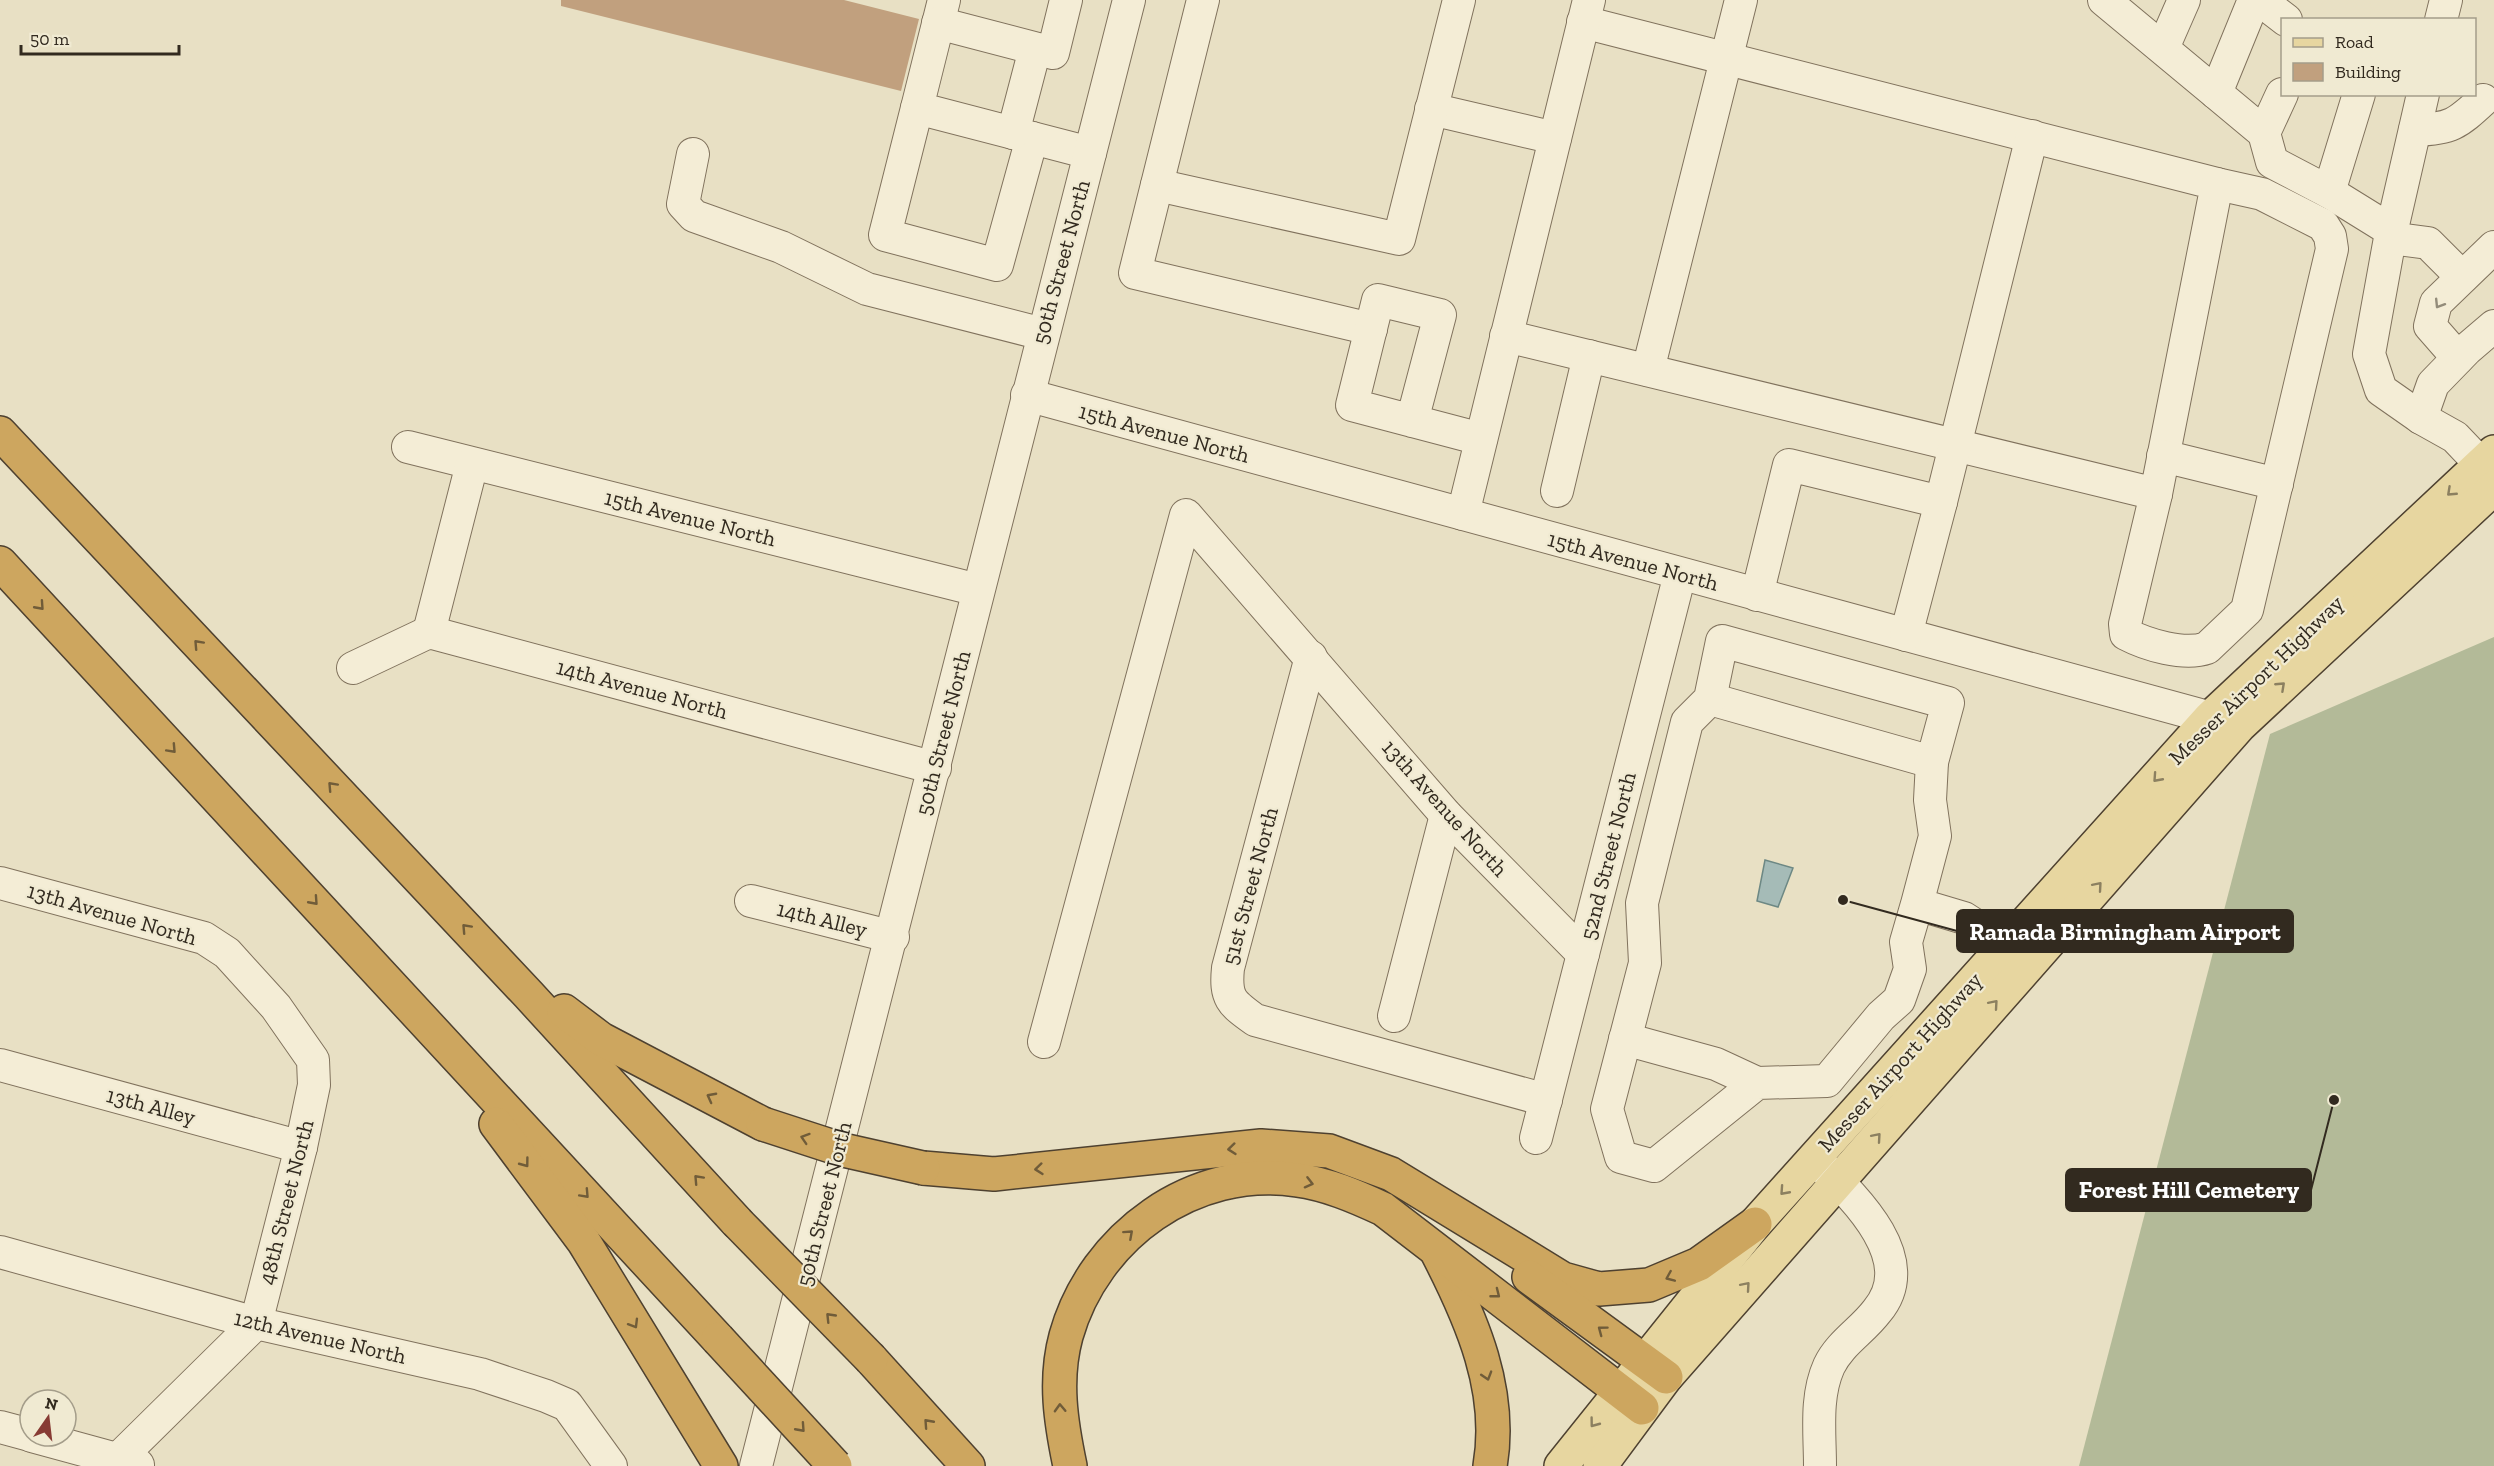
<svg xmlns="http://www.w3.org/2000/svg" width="2494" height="1466" font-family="'Zilla Slab',serif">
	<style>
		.cemetery { fill: #b3ba98 }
		.water { fill: #a5bbb7; stroke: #6d8884; stroke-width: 1.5 }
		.building { fill: #c1a07e }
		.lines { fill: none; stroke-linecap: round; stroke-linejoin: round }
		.minor-casing { stroke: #80725d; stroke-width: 34 }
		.major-casing { stroke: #4e4130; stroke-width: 36 }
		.highway-casing { stroke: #4e4130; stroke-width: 36 }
		.minor { stroke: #f4edd6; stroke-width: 32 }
		.major { stroke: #e7d6a0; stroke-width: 33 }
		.highway { stroke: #cda65f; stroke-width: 33 }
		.highway-bridge-casing { stroke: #4e4130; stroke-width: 36; stroke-linecap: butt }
		.highway-bridge { stroke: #cda65f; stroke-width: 33 }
		.oneway { stroke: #938c7a }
		.oneway2 { stroke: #8c8060 }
		.oneway3 { stroke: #705c39 }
		.labels { text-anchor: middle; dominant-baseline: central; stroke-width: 4.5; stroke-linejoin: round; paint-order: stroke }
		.street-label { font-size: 22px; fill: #322a1f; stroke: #f0ead2 }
		.leader { fill: none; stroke: #322a1f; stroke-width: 2 }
		.callout-dot { fill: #322a1f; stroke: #f0ead2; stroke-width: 2 }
		.callout { fill: #322a1f; stroke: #322a1f; stroke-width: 2 }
		.callout-label { font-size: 24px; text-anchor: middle; font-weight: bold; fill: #fff }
	</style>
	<rect width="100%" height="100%" fill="#e8e0c4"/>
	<path class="cemetery" d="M2494,637V1466H2079L2270,734Z"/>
	<path class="water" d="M1765,860L1793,868L1778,907L1757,901Z"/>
	<path class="building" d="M561,0H844L919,19L901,91L561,6Z"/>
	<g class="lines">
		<g class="minor-casing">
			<g id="minor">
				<path d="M944,0L917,108L1090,153"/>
				<path d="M1203,0L1135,273L1371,329"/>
				<path d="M2104,0L2216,93"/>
				<path d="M2254,0L2216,93L2264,133L2272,162L2329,192L2359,94"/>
				<path d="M2260,0L2286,20"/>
				<path d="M2441,20L2446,0"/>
				<path d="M938,23L1053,53L1066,0"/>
				<path d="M2163,48L2184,0"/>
				<path d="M2423,94L2390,238L2369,354L2381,390L2421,418L2455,437L2494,478"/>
				<path d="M917,108L885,235L997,265L1032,138"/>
				<path d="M1431,109L1555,138"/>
				<path d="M2415,130C2451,129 2457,124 2483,100"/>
				<path d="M1013,133L1035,49"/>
				<path d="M2264,133L2282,94"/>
				<path d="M693,154L683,204L694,216L781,247L867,289L1043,334"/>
				<path d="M1157,185L1399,239L1459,0"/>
				<path d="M2329,192L2392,231"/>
				<path d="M2390,238L2428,243L2462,277"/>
				<path d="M1506,336L2156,494L2217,184L1583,22"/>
				<path d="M2458,358L2430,326L2436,303L2494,247"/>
				<path d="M1648,370L1741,0"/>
				<path d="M1027,395L2233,724"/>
				<path d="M2421,418L2433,384L2467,349L2494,326"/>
				<path d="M1412,421L1440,315L1378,300L1352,405L1481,439"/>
				<path d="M408,447L978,590"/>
				<path d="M2163,456L2277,484"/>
				<path d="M1557,491L1589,356"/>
				<path d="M2156,494L2125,624L2126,634C2147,645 2184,656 2207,648L2247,610L2332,249L2330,236L2323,225L2262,194L2217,184"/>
				<path d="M1941,502L2032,136"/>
				<path d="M1463,514L1589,0"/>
				<path d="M1757,595L1789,465L1941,502L1906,635"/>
				<path d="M429,632L472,464"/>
				<path d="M1311,657L1228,968C1225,998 1231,1003 1255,1020L1546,1100"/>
				<path d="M353,668L429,632L935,768"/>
				<path d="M1710,699L1932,762"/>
				<path d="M0,883L204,938L227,953L276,1007L313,1060L314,1085L301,1147L256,1323L117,1460L116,1466"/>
				<path d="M751,901L893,937"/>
				<path d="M1917,904L1906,942L1910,969L1899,1000L1881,1016L1827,1081L1757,1083L1654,1166L1621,1157L1607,1109L1645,963L1642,903L1687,722L1710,699L1722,641L1948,703L1932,762L1930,800L1935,836L1917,904L1964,918L2028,959"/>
				<path d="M1394,1016L1446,815"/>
				<path d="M1625,1039L1716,1064L1757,1083"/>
				<path d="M1044,1042L1186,515L1446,815L1583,954"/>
				<path d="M0,1065L301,1147"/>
				<path d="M1536,1138L1680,574"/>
				<path d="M1820,1164C1855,1198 1920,1260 1877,1311C1862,1331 1840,1343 1829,1366C1815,1397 1820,1433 1820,1466"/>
				<path d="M0,1252L256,1323L480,1374L546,1396L567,1405L611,1466"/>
				<path d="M0,1427L30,1435"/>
				<path d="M32,1436L138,1465"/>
				<path d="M756,1466L1129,0"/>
			</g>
		</g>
		<g class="major-casing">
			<g id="major">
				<path d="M1561,1466L1755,1224L2210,718L2494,452"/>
				<path d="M1600,1466L1666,1377L2239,726L2494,488"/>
			</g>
		</g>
		<g class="highway-casing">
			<g id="highway">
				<path d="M0,433L528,994L737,1222"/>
				<path d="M0,563L718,1339"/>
				<path d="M564,1011L601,1039L763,1124"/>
				<path d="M496,1124L584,1242L721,1466"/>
				<path d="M923,1168L994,1174L1261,1146L1329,1151L1391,1174L1563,1279L1599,1289L1649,1285L1699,1264L1755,1224"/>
				<path d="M1438,1254C1472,1320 1503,1391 1490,1466"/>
				<path d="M1529,1277L1666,1377"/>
				<path d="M871,1359L968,1466"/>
				<path d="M1070,1466C1061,1423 1054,1380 1066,1336C1094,1236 1194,1164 1297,1180C1327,1184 1355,1196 1383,1209L1642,1408"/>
			</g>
		</g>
		<use href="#minor" class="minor"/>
		<use href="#major" class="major"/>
		<use href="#highway" class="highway"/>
		<g class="highway-bridge-casing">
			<g id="highway-bridge">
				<path d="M763,1124L843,1150L923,1168"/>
				<path d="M737,1222L871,1359"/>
				<path d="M718,1339L835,1466"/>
			</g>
		</g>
		<use href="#highway-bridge" class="highway-bridge"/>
	</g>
	<defs><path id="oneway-chevron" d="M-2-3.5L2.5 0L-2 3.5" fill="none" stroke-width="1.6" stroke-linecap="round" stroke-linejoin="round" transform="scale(1.5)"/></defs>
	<use class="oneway" href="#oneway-chevron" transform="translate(2439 304) rotate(122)"/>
	<g class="oneway2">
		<use href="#oneway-chevron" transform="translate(2451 492) rotate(137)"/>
		<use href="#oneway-chevron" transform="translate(2281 686) rotate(-43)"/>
		<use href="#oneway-chevron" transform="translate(2157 778) rotate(132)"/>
		<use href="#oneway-chevron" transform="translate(2098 886) rotate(-49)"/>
		<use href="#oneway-chevron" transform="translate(1994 1004) rotate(-49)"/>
		<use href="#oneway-chevron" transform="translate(1877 1137) rotate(-49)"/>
		<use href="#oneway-chevron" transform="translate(1784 1191) rotate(132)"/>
		<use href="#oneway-chevron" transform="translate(1746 1286) rotate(-49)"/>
		<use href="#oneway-chevron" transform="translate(1594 1423) rotate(127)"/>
	</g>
	<g class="oneway3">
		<use href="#oneway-chevron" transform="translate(40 606) rotate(48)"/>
		<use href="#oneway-chevron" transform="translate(198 644) rotate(-133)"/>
		<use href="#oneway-chevron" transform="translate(172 749) rotate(47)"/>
		<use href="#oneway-chevron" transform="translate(332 786) rotate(-133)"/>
		<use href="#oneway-chevron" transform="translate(314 901) rotate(48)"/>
		<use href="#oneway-chevron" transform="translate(466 928) rotate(-133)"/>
		<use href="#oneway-chevron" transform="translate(711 1097) rotate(-152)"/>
		<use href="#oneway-chevron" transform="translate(805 1138) rotate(-162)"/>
		<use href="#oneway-chevron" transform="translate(1232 1149) rotate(174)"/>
		<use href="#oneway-chevron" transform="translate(525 1163) rotate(53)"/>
		<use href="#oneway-chevron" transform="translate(1039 1169) rotate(174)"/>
		<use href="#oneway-chevron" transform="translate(698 1179) rotate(-133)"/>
		<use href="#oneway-chevron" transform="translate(1309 1183) rotate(14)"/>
		<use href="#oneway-chevron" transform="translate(585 1194) rotate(47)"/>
		<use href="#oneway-chevron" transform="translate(1129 1234) rotate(-42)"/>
		<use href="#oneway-chevron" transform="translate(1670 1277) rotate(157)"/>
		<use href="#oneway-chevron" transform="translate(1496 1294) rotate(38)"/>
		<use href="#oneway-chevron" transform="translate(830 1317) rotate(-134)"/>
		<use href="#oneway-chevron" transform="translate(634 1324) rotate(59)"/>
		<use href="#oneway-chevron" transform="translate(1602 1330) rotate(-143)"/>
		<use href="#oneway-chevron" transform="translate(1487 1376) rotate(73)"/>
		<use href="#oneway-chevron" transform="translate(1060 1408) rotate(-92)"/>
		<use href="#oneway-chevron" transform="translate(928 1423) rotate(-132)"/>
		<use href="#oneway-chevron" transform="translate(801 1428) rotate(48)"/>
	</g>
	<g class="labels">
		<g class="street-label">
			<text transform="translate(1061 262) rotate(-75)">50th Street North</text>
			<text transform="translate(1164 433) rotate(15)">15th Avenue North</text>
			<text transform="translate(690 518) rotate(14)">15th Avenue North</text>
			<text transform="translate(1633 561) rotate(15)">15th Avenue North</text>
			<text transform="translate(2256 680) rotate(-44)">Messer Airport Highway</text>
			<text transform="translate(642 689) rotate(15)">14th Avenue North</text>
			<text transform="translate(943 733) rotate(-76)">50th Street North</text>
			<text transform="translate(1445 808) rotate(48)">13th Avenue North</text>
			<text transform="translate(1608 856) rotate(-76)">52nd Street North</text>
			<text transform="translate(1250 886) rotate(-75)">51st Street North</text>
			<text transform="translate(112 914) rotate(16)">13th Avenue North</text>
			<text transform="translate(822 919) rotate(14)">14th Alley</text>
			<text transform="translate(1900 1062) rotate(-48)">Messer Airport Highway</text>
			<text transform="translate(151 1106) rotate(15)">13th Alley</text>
			<text transform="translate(286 1202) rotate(-76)">48th Street North</text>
			<text transform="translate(824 1204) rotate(-76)">50th Street North</text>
			<text transform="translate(320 1337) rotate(13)">12th Avenue North</text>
		</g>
	</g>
	<path class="leader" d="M1843 900L1957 931M2334 1100L2311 1190"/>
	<g class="callout-dot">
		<circle cx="1843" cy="900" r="6"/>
		<circle cx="2334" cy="1100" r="6"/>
	</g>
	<g class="callout">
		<rect x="1957" y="910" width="336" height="42" rx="6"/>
		<rect x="2066" y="1169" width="245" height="42" rx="6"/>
	</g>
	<g class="callout-label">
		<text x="2125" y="940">Ramada Birmingham Airport</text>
		<text x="2189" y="1198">Forest Hill Cemetery</text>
	</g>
	<rect x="2281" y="18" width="195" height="78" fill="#f0ead2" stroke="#a49d8a" stroke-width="1.5"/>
	<rect x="2293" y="38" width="30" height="9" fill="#e7d6a0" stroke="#a49d8a" stroke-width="1.5"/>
	<text x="2335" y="48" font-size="18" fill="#322a1f">Road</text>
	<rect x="2293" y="63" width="30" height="18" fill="#c1a07e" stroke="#a49d8a" stroke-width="1.5"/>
	<text x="2335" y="78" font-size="18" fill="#322a1f">Building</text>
	<g transform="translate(48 1418) rotate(14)"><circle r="28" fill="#f0ead2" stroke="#a49d8a" stroke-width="1.5"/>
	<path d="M0-4.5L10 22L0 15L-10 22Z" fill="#873b34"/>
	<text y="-9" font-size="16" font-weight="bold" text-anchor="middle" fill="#322a1f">N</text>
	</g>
	<path d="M21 45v9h158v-9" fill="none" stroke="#322a1f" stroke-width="3"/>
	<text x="30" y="45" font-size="18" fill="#322a1f" stroke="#f0ead2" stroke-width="4.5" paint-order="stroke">50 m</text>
</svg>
